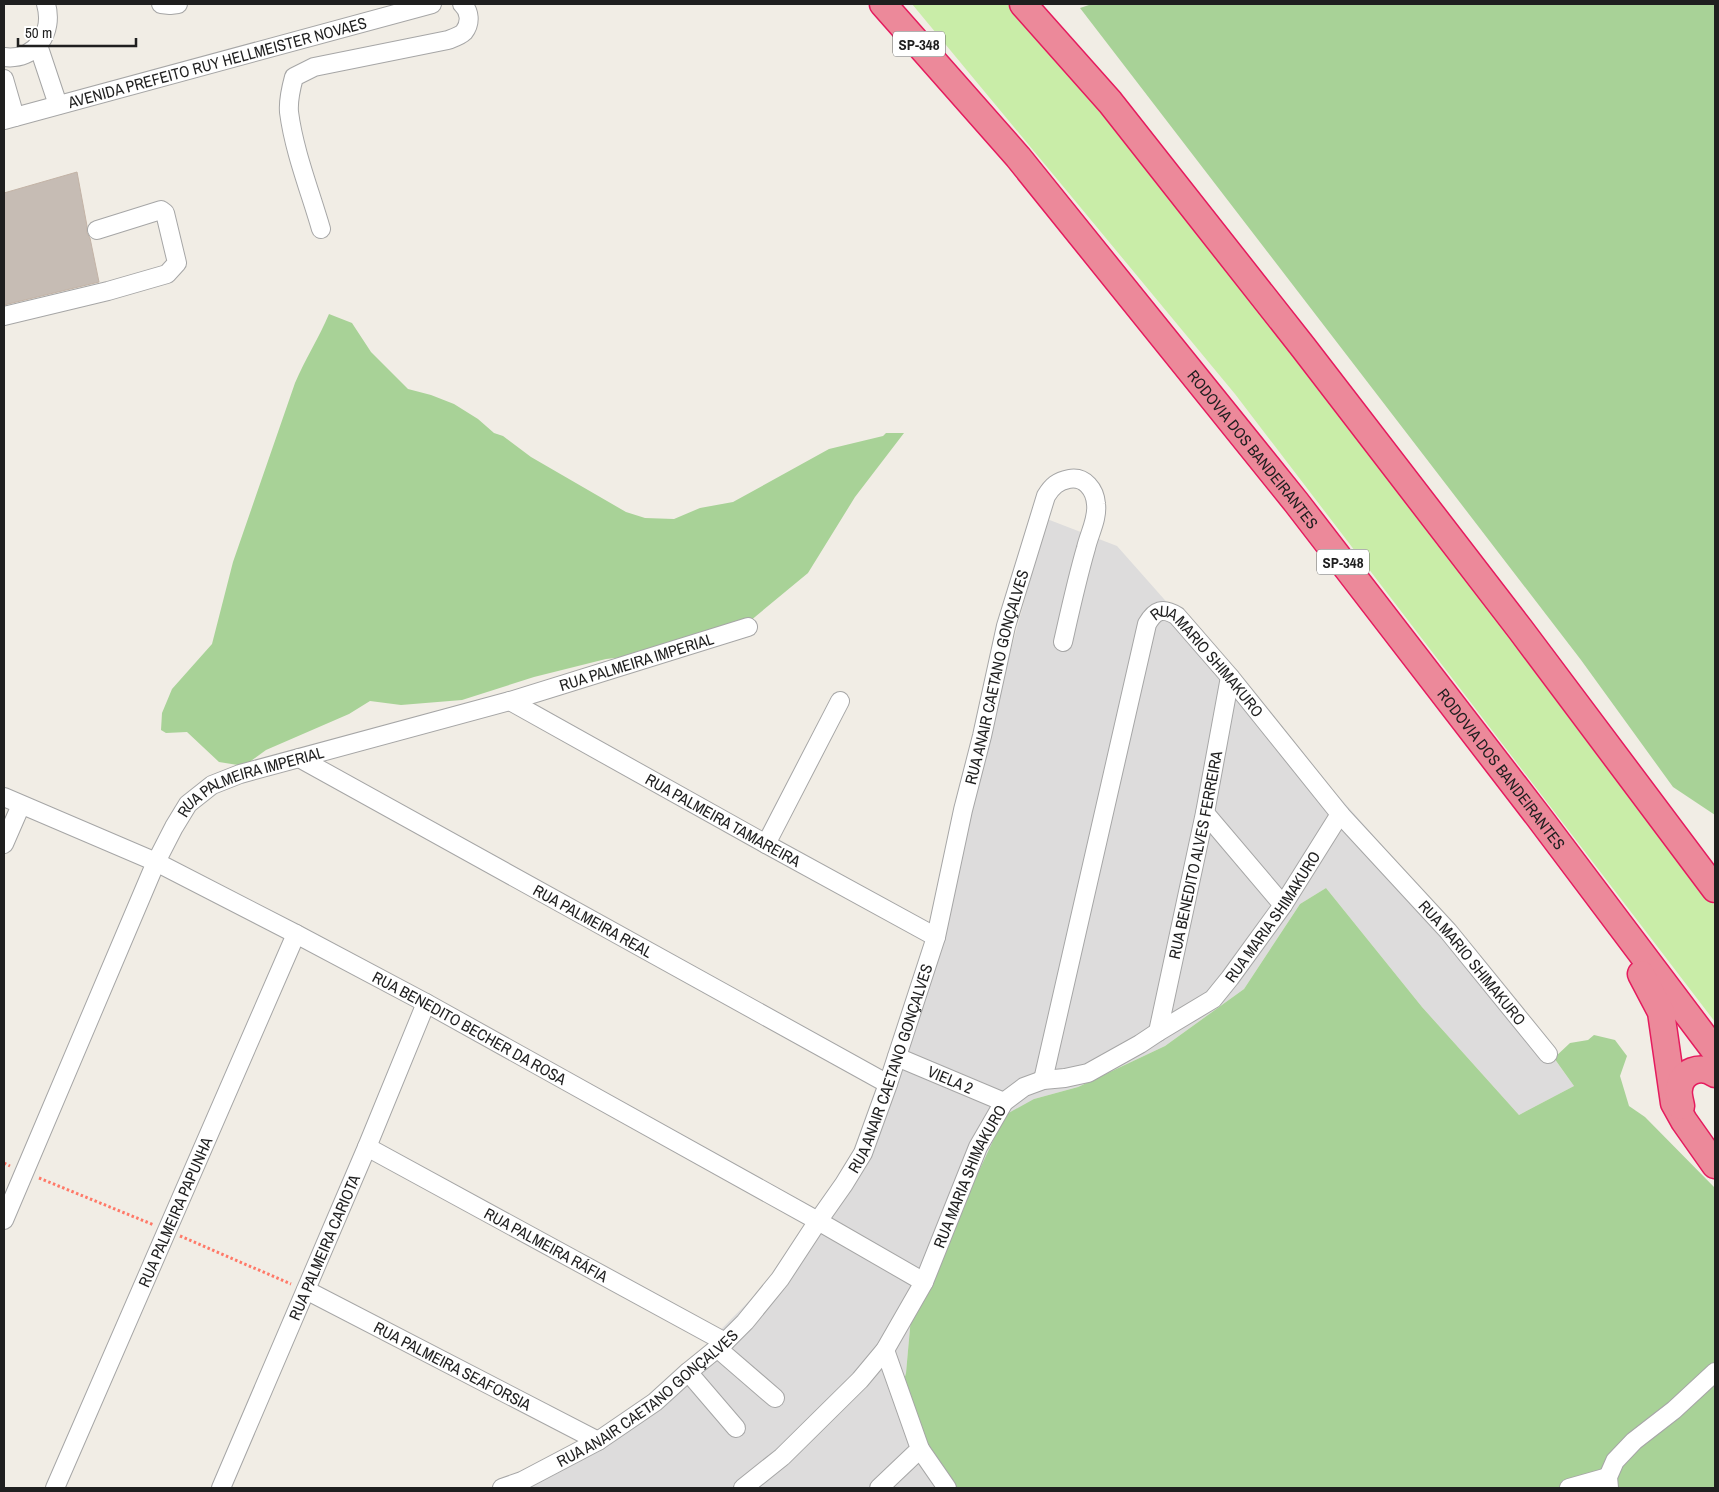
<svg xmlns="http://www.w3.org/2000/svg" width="1719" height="1492" font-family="'Archivo Narrow',sans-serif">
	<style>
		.residential { fill: #dddcdc }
		.grass { fill: #c9eda8 }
		.forest { fill: #a8d297 }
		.building { fill: #c6bcb4; stroke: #c3b3a6 }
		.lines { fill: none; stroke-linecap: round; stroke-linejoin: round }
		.minor-casing { stroke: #a6a6a6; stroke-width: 20 }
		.highway-casing { stroke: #e51b5e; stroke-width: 29 }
		.path { stroke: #ff7968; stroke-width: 3; stroke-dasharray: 2.5 2.5; stroke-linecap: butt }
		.minor { stroke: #fff; stroke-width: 18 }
		.highway { stroke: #ec899a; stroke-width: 26 }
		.labels { text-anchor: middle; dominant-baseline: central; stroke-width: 5; stroke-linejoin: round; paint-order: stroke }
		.shield { fill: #fff; stroke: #626262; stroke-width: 1 }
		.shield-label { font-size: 15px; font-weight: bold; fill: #1f1f1f }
		.street-label { font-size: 16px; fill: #1f1f1f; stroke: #fff }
	</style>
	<rect width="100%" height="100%" fill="#f1ede5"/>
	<path class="residential" d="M1047,519L1117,546L1481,957L1574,1086L1519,1115L1422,1007L1326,888L1300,904L1244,989L1165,1046L1078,1087L1034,1099L911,1317L906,1373L896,1408L937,1488H507L647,1404L770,1280L860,1149L913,1003Z"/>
	<path class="grass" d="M912,4H1010L1078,80L1509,632L1675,858L1715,906V1022L1235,394Z"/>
	<g class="forest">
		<path d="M1092,4H1715V815L1673,787L1581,660L1080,8Z"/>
		<path d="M329,314L352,323L371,352L408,389L431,395L454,404L478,419L494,433L503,436L531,457L626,512L645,518L674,519L700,508L733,502L829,449L883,436L886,433H904L855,497L808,573L744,626L688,650L606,659L534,677L462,700L401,705L370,701L349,714L266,750L244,766L219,762L187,732L166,733L161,730L162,713L172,689L212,644L233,562L295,383C305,359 319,338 329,314Z"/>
		<path d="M1326,888L1422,1007L1519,1115L1574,1086L1554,1058L1570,1043L1588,1040L1594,1035L1615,1040L1627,1056L1620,1076L1629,1106L1645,1117L1715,1188V1488H937L918,1462L896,1408L906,1373L911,1317L1005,1115L1034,1099L1078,1087L1165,1046L1244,989L1300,904Z"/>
	</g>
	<path class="building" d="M77,172L87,226V233L90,238L99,282L4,305V193Z"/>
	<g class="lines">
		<g class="minor-casing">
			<g id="minor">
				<path d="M161,4L170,5L178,4"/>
				<path d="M38,45L58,105"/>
				<path d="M4,57C36,61 54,32 46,4"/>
				<path d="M4,79L15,117"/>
				<path id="s1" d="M4,120L432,4"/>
				<path d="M321,229C310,191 294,151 289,112C288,100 291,88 294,77L314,67L448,40C453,38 460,36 464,32C471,23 470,11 462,4"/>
				<path d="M4,316L108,291L167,274L177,263L165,213L161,210L97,230"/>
				<path id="s2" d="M510,701L766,844L936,937"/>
				<path id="s3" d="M299,758L888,1084"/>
				<path id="s4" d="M4,797L156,862L296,934L426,1003L818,1221L924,1282"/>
				<path d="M1205,813L1283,905"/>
				<path d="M4,844L21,805"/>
				<path d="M766,844L840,701"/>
				<path id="s5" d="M1158,1032L1205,813L1230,677"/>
				<path id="s6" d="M897,1057L1004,1102"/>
				<path id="s7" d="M1043,1080L1147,624C1155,610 1163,607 1177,616L1230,677L1340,814L1448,931L1548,1054"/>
				<path id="s8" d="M367,1147L725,1342"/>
				<path id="s9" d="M4,1220L156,862L174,827L188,804L212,785L240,774L510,701L748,627"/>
				<path id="s10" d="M306,1290L598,1441"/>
				<path d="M717,1348L775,1398"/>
				<path d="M688,1372L736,1428"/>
				<path d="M920,1449L947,1488"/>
				<path id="s11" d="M55,1488L296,934"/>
				<path id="s12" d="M221,1488L367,1147L426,1003"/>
				<path id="s13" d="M502,1488L522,1481L598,1441L655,1402L688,1372L725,1342L745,1322L780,1279L818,1221L844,1184L863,1153L888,1084L936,937L963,810L982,736L1006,626L1046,496C1052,486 1058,481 1069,479C1085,476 1095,490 1096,504C1098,519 1089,534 1086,548C1077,579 1070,611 1063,642"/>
				<path id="s14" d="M743,1488L782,1457L860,1380L885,1350L924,1282L978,1147L1004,1102L1024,1087L1043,1080L1065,1078L1088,1073L1140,1044L1158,1032L1213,999L1230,978L1283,905L1340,814"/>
				<path d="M879,1488L920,1449L885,1350"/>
				<path d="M1569,1488L1608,1477"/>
				<path d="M1609,1488L1608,1477L1615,1461L1634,1441L1674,1410L1715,1372"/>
			</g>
		</g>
		<g class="highway-casing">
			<g id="highway">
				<path id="s15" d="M883,4L1018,157L1296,502L1538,816L1715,1051"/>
				<path d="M1023,4L1110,102L1303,347L1520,629L1715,889"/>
				<path d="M1641,974L1661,1012L1674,1103L1684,1121L1715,1165"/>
				<path d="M1681,1106C1680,1101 1678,1094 1679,1089C1681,1071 1701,1064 1715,1074"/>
			</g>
		</g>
		<g class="path">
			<path d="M4,1163L10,1166"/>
			<path d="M39,1178L154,1225"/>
			<path d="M180,1236L291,1284"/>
		</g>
		<use href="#minor" class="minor"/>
		<use href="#highway" class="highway"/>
	</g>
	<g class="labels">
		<g class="shield">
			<rect x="893" y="31.5" width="52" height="25" rx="4"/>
			<rect x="1317" y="549.5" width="52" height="25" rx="4"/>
		</g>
		<g class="shield-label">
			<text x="919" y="44">SP-348</text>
			<text x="1343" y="562">SP-348</text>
		</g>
		<g class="street-label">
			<text stroke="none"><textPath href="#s1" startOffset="221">AVENIDA PREFEITO RUY HELLMEISTER NOVAES</textPath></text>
			<text stroke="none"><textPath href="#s15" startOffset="579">RODOVIA DOS BANDEIRANTES</textPath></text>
			<text stroke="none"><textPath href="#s9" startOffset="928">RUA PALMEIRA IMPERIAL</textPath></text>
			<text stroke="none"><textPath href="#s7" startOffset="555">RUA MARIO SHIMAKURO</textPath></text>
			<text stroke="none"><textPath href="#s13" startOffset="998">RUA ANAIR CAETANO GONÇALVES</textPath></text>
			<text stroke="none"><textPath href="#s15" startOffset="984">RODOVIA DOS BANDEIRANTES</textPath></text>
			<text stroke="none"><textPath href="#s9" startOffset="522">RUA PALMEIRA IMPERIAL</textPath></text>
			<text stroke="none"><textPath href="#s2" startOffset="244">RUA PALMEIRA TAMAREIRA</textPath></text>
			<text stroke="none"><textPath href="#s5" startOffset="181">RUA BENEDITO ALVES FERREIRA</textPath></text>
			<text stroke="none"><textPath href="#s14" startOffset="812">RUA MARIA SHIMAKURO</textPath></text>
			<text stroke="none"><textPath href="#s3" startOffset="336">RUA PALMEIRA REAL</textPath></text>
			<text stroke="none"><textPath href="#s7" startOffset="960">RUA MARIO SHIMAKURO</textPath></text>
			<text stroke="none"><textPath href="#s4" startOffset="520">RUA BENEDITO BECHER DA ROSA</textPath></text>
			<text stroke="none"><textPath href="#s13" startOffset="592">RUA ANAIR CAETANO GONÇALVES</textPath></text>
			<text stroke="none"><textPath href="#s6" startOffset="58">VIELA 2</textPath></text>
			<text stroke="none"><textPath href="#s14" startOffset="392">RUA MARIA SHIMAKURO</textPath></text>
			<text stroke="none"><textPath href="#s11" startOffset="301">RUA PALMEIRA PAPUNHA</textPath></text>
			<text stroke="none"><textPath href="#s8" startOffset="204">RUA PALMEIRA RÁFIA</textPath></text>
			<text stroke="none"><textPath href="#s12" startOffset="262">RUA PALMEIRA CARIOTA</textPath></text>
			<text stroke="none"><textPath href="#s10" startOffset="165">RUA PALMEIRA SEAFORSIA</textPath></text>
			<text stroke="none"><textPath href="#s13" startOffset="172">RUA ANAIR CAETANO GONÇALVES</textPath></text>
		</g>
	</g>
	<rect width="1719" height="1492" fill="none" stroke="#1f1f1f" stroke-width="10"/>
	<path d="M18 38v8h118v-8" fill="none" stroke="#1f1f1f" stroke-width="2.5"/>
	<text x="25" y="38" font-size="15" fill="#1f1f1f" stroke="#ffffff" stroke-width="4" paint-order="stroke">50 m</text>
</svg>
